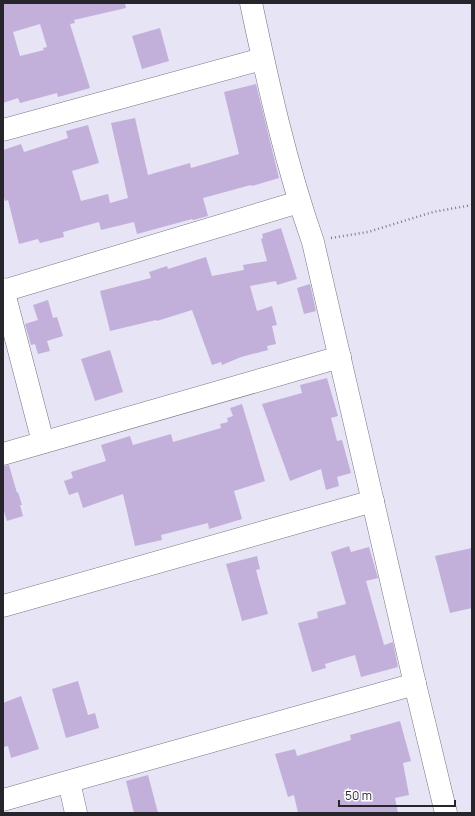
<svg xmlns="http://www.w3.org/2000/svg" width="475" height="816" font-family="Manrope,sans-serif">
	<style>
		.building { fill: #c2b0db; fill-rule: evenodd }
		.lines { fill: none; stroke-linecap: round; stroke-linejoin: round }
		.minor-casing { stroke: #787584; stroke-width: 23 }
		.path { stroke: #7e7c87; stroke-width: 2.5; stroke-dasharray: 1 3; stroke-linecap: butt }
		.minor { stroke: #fff; stroke-width: 22 }
	</style>
	<rect width="100%" height="100%" fill="#e7e4f5"/>
	<g class="building">
		<path d="M3,3H125L126,8L74,20L75,23L70,24L90,88L58,97L57,93L20,103L18,98L3,103ZM40,24L47,47L43,48L44,50L20,56L13,32Z"/>
		<path d="M160,28L169,61L142,69L132,36Z"/>
		<path d="M256,84L279,178L252,186L251,185L203,198L208,216L193,220L192,219L137,234L134,222L101,230L99,222L63,232L64,237L40,243L38,239L19,244L8,200L5,201L3,194V150L21,144L24,152L68,138L66,131L88,125L99,163L72,171L81,201L108,194L110,203L128,198L111,123L135,118L148,175L190,163L191,168L239,154L224,92Z"/>
		<path d="M281,228L297,279L277,285L276,281L250,286L257,311L272,306L277,325L272,326L276,344L267,346L268,350L241,357L222,365L221,362L212,365L192,310L157,321L156,320L110,331L100,291L151,278L149,272L167,266L168,269L206,257L212,276L244,270L243,265L267,261L261,239L263,238L262,234Z"/>
		<path d="M310,284L316,311L304,314L297,288Z"/>
		<path d="M48,300L53,318L57,317L63,336L47,341L50,351L38,354L35,344L31,345L25,324L38,320L33,305Z"/>
		<path d="M110,350L123,392L95,401L81,359Z"/>
		<path d="M327,378L338,416L331,418L337,441L342,440L351,473L337,477L339,486L326,490L321,469L290,481L262,404L302,393L300,385Z"/>
		<path d="M242,404L265,481L234,491L242,519L209,529L208,523L161,535L162,540L135,546L123,494L83,508L78,492L69,495L64,481L73,478L71,472L106,461L101,445L130,436L133,445L171,434L173,442L221,428L220,424L228,422L227,418L233,416L230,408Z"/>
		<path d="M9,465L17,493L18,492L22,505H20L23,516L7,521L3,508V466Z"/>
		<path d="M349,546L351,552L369,547L378,578L366,581L384,645L393,642L398,667L361,677L355,655L325,664L326,668L312,672L298,623L318,618L317,612L346,604L331,552Z"/>
		<path d="M472,548V608L450,613L435,556Z"/>
		<path d="M257,556L260,569L256,570L268,614L242,621L226,564Z"/>
		<path d="M78,681L88,715L95,713L99,728L66,738L52,689Z"/>
		<path d="M21,696L39,749L11,758L8,746L3,747V703Z"/>
		<path d="M400,721L411,761L403,763L409,795L395,798L398,813H298L294,795L288,797L275,754L295,749L297,756L351,740L350,735Z"/>
		<path d="M148,775L158,813H134L126,781Z"/>
	</g>
	<g class="lines">
		<g class="minor-casing">
			<g id="minor">
				<path d="M251,3C268,83 286,165 313,242L415,684L446,813"/>
				<path d="M3,130L262,59"/>
				<path d="M3,289L43,442"/>
				<path d="M3,291L299,202"/>
				<path d="M3,454L340,357"/>
				<path d="M3,606L373,501"/>
				<path d="M69,782L76,813"/>
				<path d="M3,800L415,684"/>
			</g>
		</g>
		<path class="path" d="M331,238L368,232L433,212L472,205"/>
		<use href="#minor" class="minor"/>
	</g>
	<rect width="475" height="816" fill="none" stroke="#26252b" stroke-width="8"/>
	<path d="M339 800v6h116v-6" fill="none" stroke="#26252b" stroke-width="2"/>
	<text x="345" y="800" font-size="12" fill="#26252b" stroke="#ffffff" stroke-width="3" paint-order="stroke">50 m</text>
</svg>
